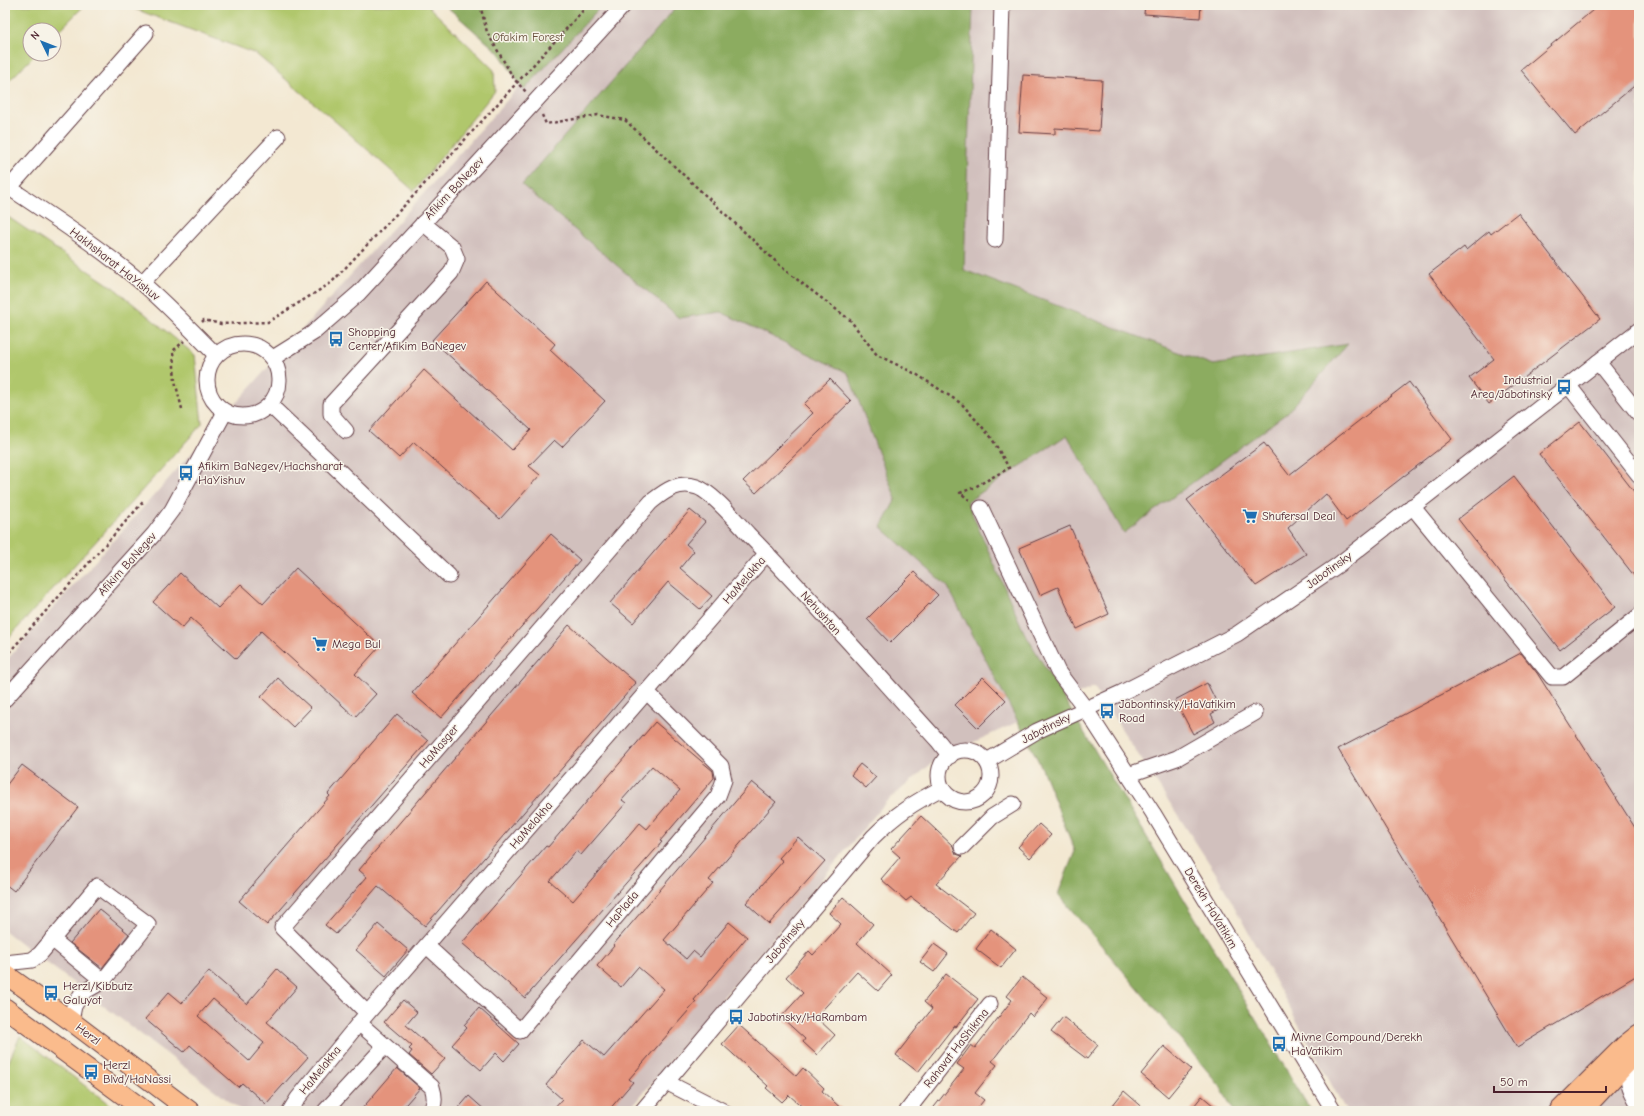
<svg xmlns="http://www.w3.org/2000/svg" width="1644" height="1116" font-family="'Comic Neue',sans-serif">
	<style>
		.industrial { fill: #d1c0bd }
		.green { fill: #b0c76c; stroke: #7d734c }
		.forest { fill: #8cac60; stroke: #6b6646 }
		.building { fill: #e4937c; fill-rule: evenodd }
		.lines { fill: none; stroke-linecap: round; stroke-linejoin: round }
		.minor-casing { stroke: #633d44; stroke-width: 17 }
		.major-casing { stroke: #633d44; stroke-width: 21 }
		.path { stroke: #633d44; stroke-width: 2.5; stroke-dasharray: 3 3; stroke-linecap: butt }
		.minor { stroke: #fff; stroke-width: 15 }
		.major { stroke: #fabb8c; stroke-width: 19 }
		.labels { text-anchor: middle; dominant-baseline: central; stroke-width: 3; stroke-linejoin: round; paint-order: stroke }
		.park-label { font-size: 12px; fill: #69513e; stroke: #f7f3e8 }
		.street-label { font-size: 12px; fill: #4a1f2b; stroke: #f7f3e8 }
		.poi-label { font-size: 12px; fill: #4a1f2b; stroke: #f7f3e8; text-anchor: start }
	</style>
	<rect width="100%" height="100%" fill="#f7f3e8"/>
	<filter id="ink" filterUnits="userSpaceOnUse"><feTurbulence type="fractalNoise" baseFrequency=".025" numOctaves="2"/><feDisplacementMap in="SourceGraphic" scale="8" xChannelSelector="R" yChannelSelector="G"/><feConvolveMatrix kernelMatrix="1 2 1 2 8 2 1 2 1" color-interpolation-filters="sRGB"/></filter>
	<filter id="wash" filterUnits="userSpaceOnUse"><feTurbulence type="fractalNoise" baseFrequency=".012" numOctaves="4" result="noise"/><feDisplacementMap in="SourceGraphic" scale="16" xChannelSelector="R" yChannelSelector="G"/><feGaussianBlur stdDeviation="0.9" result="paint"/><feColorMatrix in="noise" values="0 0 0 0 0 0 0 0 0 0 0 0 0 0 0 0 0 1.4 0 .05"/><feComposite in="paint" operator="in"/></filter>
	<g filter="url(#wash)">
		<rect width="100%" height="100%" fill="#f3e8d2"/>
		<path class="industrial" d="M592,5H1639V1111H1346L1217,875L1094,687L937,759L886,802L628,1111H242L5,931V662Z"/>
		<g class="green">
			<path d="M5,5H85L54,36V30H30V54H36L5,85Z"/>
			<path d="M124,5H427L494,70L495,91L414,191L343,128L256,54Z"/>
			<path d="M5,215L114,288L195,355L202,424L5,642Z"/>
			<path d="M20,1036L118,1111H5V1070Z"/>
		</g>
		<g class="forest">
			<path d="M445,5H602L524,90L499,53Z"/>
			<path d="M678,5H973L964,270L1213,365L1348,344L1287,413L1124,533L1067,435L967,502L1024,632L1311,1111H1234L1220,1086L1058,894L1075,851L1041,766L948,587L881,527L896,499L848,373L721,312L679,318L522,185Z"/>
		</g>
		<g id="blocks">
			<g class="building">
				<path d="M1145,5H1201L1200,18L1144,14Z"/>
				<path d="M1599,5H1639V82L1575,135L1521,70Z"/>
				<path d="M1023,75L1102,80L1099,131L1055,128V134L1019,132Z"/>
				<path d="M1518,213L1600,319L1489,404L1469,378L1494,359L1429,274L1464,247L1466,250L1489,231L1491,234Z"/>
				<path d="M486,281L555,344L550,350L605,401L562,447L554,440L529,466L540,475L500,519L414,442L399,458L369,431L424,370L512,450L531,430L432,340Z"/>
				<path d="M830,379L851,401L756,493L743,481L813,413L804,404Z"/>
				<path d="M1409,382L1452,439L1346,521L1326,494L1288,528L1306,554L1256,586L1187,500L1264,443L1289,475Z"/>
				<path d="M1580,422L1639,498V582L1539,454Z"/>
				<path d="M1514,476L1615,607L1560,650L1458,519Z"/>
				<path d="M690,510L705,522L686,544L694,551L680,568L712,596L700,609L668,582L633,623L610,603Z"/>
				<path d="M1070,526L1109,614L1077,629L1058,587L1040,595L1019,548Z"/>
				<path d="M551,534L580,560L441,718L412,693Z"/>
				<path d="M296,568L380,646L355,674L376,694L355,717L261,631L236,659L191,618L182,628L153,602L180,573L218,608L241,584L263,604Z"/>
				<path d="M914,572L938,595L890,643L867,619Z"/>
				<path d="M569,625L636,683L425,926L378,886L336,934L325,925L367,877L359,870Z"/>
				<path d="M1521,653L1537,673L1639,834V974L1517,1047L1338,749Z"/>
				<path d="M983,677L1006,700L978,728L955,705Z"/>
				<path d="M278,678L311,708L293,727L261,697Z"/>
				<path d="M1207,683L1220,709L1211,714L1215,722L1193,734L1175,700Z"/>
				<path d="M397,714L428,741L267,925L239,901L330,796L328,794Z"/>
				<path d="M655,722L713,771L714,778L660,841L662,842L525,998L462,943L546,846L548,847ZM652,766L680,790L647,829L640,823L573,901L550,881L576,851L581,855L626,803L622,800Z"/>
				<path d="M860,764L876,777L866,788L851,775Z"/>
				<path d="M22,765L78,807L14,891L5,884V787Z"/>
				<path d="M752,782L776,802L709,880L713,883L664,940L686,959L693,951L700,957L729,922L747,937L694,1000L696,1002L629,1079L633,1082L608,1111H551L562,1099L546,1085L584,1040L604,1057L664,989L638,967L621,987L597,966L614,946L613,945Z"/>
				<path d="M921,816L953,846L956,854L962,856L936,884L974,913L958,933L911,897L906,901L881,879L900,857L891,849Z"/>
				<path d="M1039,824L1051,835L1030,858L1018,847Z"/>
				<path d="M798,837L825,861L769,924L746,903L783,861L779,858Z"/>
				<path d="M843,897L873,924L857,943L892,975L878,991L857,972L816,1017L835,1035L817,1055L803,1042L805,1039L781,1017L803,993L786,977L809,951L813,955L841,924L829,913Z"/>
				<path d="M99,909L129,934L102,968L70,943Z"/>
				<path d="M378,924L408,950L386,976L356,950Z"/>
				<path d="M991,929L1016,949L1001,968L976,949Z"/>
				<path d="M934,944L948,954L934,972L920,962Z"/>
				<path d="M277,969L297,987L267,1022L308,1057L266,1104L242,1083L238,1087L190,1045L184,1052L145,1019L169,992L182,1003L209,971L247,1004ZM213,999L264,1043L249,1061L198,1016Z"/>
				<path d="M946,974L978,999L956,1027L954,1026L918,1072L896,1055L932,1009L924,1002Z"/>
				<path d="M1022,977L1048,998L1033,1017L1029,1013L992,1061L997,1065L975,1093L984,1100L975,1111H931L964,1069L957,1064L971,1045L975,1048L1012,1000L1007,996Z"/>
				<path d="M403,1000L417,1012L406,1025L445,1059L431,1074L409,1055L412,1051L409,1049L412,1046L384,1022Z"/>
				<path d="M479,1008L519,1044L504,1061L496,1053L481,1070L452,1045L467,1028L464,1025Z"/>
				<path d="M1063,1017L1098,1045L1087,1059L1051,1032Z"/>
				<path d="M739,1025L796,1076L803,1068L824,1088L822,1091L844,1111H807L789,1095L782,1102L766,1088L768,1086L722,1044Z"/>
				<path d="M1164,1046L1191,1069L1168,1097L1141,1074Z"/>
				<path d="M397,1068L420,1088L400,1111H360Z"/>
				<path d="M1124,1091L1147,1111H1108Z"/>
				<path d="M469,1096L486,1111H456Z"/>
				<path d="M1202,1096L1220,1111H1190Z"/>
			</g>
		</g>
	</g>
	<g filter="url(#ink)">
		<use href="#blocks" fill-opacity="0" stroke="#633d44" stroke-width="1"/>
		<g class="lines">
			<g class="minor-casing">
				<g id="minor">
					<path d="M5,185C52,216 99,247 142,283C168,305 192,331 216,355"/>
					<path d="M9,188L146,33"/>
					<path d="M995,240L1002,5"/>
					<path d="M142,283L278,137"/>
					<circle cx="243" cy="380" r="36"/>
					<path d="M273,358L313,333L359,293L624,5"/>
					<path d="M1598,362L1639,414"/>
					<path d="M1568,385L1639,475"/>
					<path d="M270,405L449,576"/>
					<path d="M346,431L331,414V404L451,273L457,259L452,247L423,223"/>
					<path d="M1412,506L1552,677H1563L1639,616"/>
					<path d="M981,508L1058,672L1085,708L1153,813L1334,1111"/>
					<path d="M5,699L154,534L172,510L225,412"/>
					<circle cx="965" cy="776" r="26"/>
					<path d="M987,761L1037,731L1121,693L1237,634L1338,565L1639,330"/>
					<path d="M1128,775L1177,758L1255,713"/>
					<path d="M962,847L992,817L1013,804"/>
					<path d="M52,939L103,981"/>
					<path d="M427,946L520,1031L718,796L724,780L721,766L646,691"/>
					<path d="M5,963L32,960L40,954L97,886L148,924L103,981L82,993L74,1006L71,1021"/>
					<path d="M367,1013L282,928L651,502C664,492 678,480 697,487C712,492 736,521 748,534C814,601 876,673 939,742L950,756"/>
					<path d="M359,1023L432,1087C435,1096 436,1104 430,1111"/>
					<path d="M1628,1060C1627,1081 1628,1087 1639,1105"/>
					<path d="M666,1082L723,1111"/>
					<path d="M290,1111L298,1098L359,1023L767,553"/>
					<path d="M325,1111L385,1046"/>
					<path d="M642,1111L873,837C896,814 913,803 942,788"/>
					<path d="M907,1111L990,1004"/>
				</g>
			</g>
			<g class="major-casing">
				<g id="major">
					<path d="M5,974L71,1021L190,1111"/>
					<path d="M5,1008L145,1111"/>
					<path d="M1559,1111L1624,1046L1639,1034"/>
					<path d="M1582,1111L1639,1050"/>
				</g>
			</g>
			<g class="path">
				<path d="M480,5L487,32L514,79L526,92"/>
				<path d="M542,115L546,124L598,115L625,120L786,271L850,320L877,355L916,374L962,404L991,437L1009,468L973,488L960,493L970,500"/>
				<path d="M202,322L204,320L221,324L268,322L331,283L418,191L588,5"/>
				<path d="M182,409L175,381L173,351L184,341"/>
				<path d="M5,657L144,501"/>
			</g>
			<use href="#minor" class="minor"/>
			<use href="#major" class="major"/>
		</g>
	</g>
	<defs>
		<g id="bus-bare" transform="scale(1.2)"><path d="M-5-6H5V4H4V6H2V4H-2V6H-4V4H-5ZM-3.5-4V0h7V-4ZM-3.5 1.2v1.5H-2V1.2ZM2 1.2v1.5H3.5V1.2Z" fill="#1f6fb2" stroke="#f7f3e8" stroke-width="2.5" paint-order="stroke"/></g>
		<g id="supermarket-bare" transform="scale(1.2)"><path d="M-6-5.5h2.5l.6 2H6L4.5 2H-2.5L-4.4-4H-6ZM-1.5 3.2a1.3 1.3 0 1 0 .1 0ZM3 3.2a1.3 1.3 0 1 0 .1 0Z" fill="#1f6fb2" stroke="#f7f3e8" stroke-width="2.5" paint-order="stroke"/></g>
	</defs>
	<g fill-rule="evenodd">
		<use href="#bus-bare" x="336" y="339"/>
		<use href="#bus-bare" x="1564" y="387"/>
		<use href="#bus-bare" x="186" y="473"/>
		<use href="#supermarket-bare" x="1250" y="516"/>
		<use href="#supermarket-bare" x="320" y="644"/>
		<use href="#bus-bare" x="1107" y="711"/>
		<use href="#bus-bare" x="51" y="993"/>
		<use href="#bus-bare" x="736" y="1017"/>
		<use href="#bus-bare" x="1279" y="1044"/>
		<use href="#bus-bare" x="91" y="1072"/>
	</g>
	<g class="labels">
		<g class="park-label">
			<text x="528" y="37">Ofakim Forest</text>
		</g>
		<g class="street-label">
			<text transform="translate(454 188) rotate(-47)">Afikim BaNegev</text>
			<text transform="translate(115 264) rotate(38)">Hakhsharat HaYishuv</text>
			<text transform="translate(127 564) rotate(-48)">Afikim BaNegev</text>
			<text transform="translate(1329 570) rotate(-36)">Jabotinsky</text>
			<text transform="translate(744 580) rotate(-49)">HaMelakha</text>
			<text transform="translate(821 613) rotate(48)">Nehushtan</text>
			<text transform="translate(1046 728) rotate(-27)">Jabotinsky</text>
			<text transform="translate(439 746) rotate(-49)">HaMasger</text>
			<text transform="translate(531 825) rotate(-49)">HaMelakha</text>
			<text transform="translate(1211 908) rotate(59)">Derekh HaVatikim</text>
			<text transform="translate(622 909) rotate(-50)">HaPlada</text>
			<text transform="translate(785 941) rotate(-50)">Jabotinsky</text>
			<text transform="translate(88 1034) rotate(37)">Herzl</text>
			<text transform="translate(956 1048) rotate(-52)">Rahavat HaShikma</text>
			<text transform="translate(320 1070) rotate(-51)">HaMelakha</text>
		</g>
		<g class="poi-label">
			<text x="348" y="332">Shopping<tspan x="348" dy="14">Center/Afikim BaNegev</tspan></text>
			<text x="1552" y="380" text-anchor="end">Industrial<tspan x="1552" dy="14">Area/Jabotinsky</tspan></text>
			<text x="198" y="466">Afikim BaNegev/Hachsharat<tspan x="198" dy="14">HaYishuv</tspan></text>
			<text x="1262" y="516">Shufersal Deal</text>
			<text x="332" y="644">Mega Bul</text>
			<text x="1119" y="704">Jabontinsky/HaVatikim<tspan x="1119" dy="14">Road</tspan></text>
			<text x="63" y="986">Herzl/Kibbutz<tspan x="63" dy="14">Galuyot</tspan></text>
			<text x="748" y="1017">Jabotinsky/HaRambam</text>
			<text x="1291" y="1037">Mivne Compound/Derekh<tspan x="1291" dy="14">HaVatikim</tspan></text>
			<text x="103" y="1065">Herzl<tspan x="103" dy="14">Blvd/HaNassi</tspan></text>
		</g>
	</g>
	<rect width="1644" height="1116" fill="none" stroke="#f7f3e8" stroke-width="20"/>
	<g transform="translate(42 42) rotate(313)"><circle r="19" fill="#f7f3e8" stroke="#b29e9c"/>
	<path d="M0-3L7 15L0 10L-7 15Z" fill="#1f6fb2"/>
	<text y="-6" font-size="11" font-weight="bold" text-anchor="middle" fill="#4a1f2b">N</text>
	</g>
	<path d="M1494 1086v6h112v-6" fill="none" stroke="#4a1f2b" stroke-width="2"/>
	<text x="1500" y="1086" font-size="12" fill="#4a1f2b" stroke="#f7f3e8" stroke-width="3" paint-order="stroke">50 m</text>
</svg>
